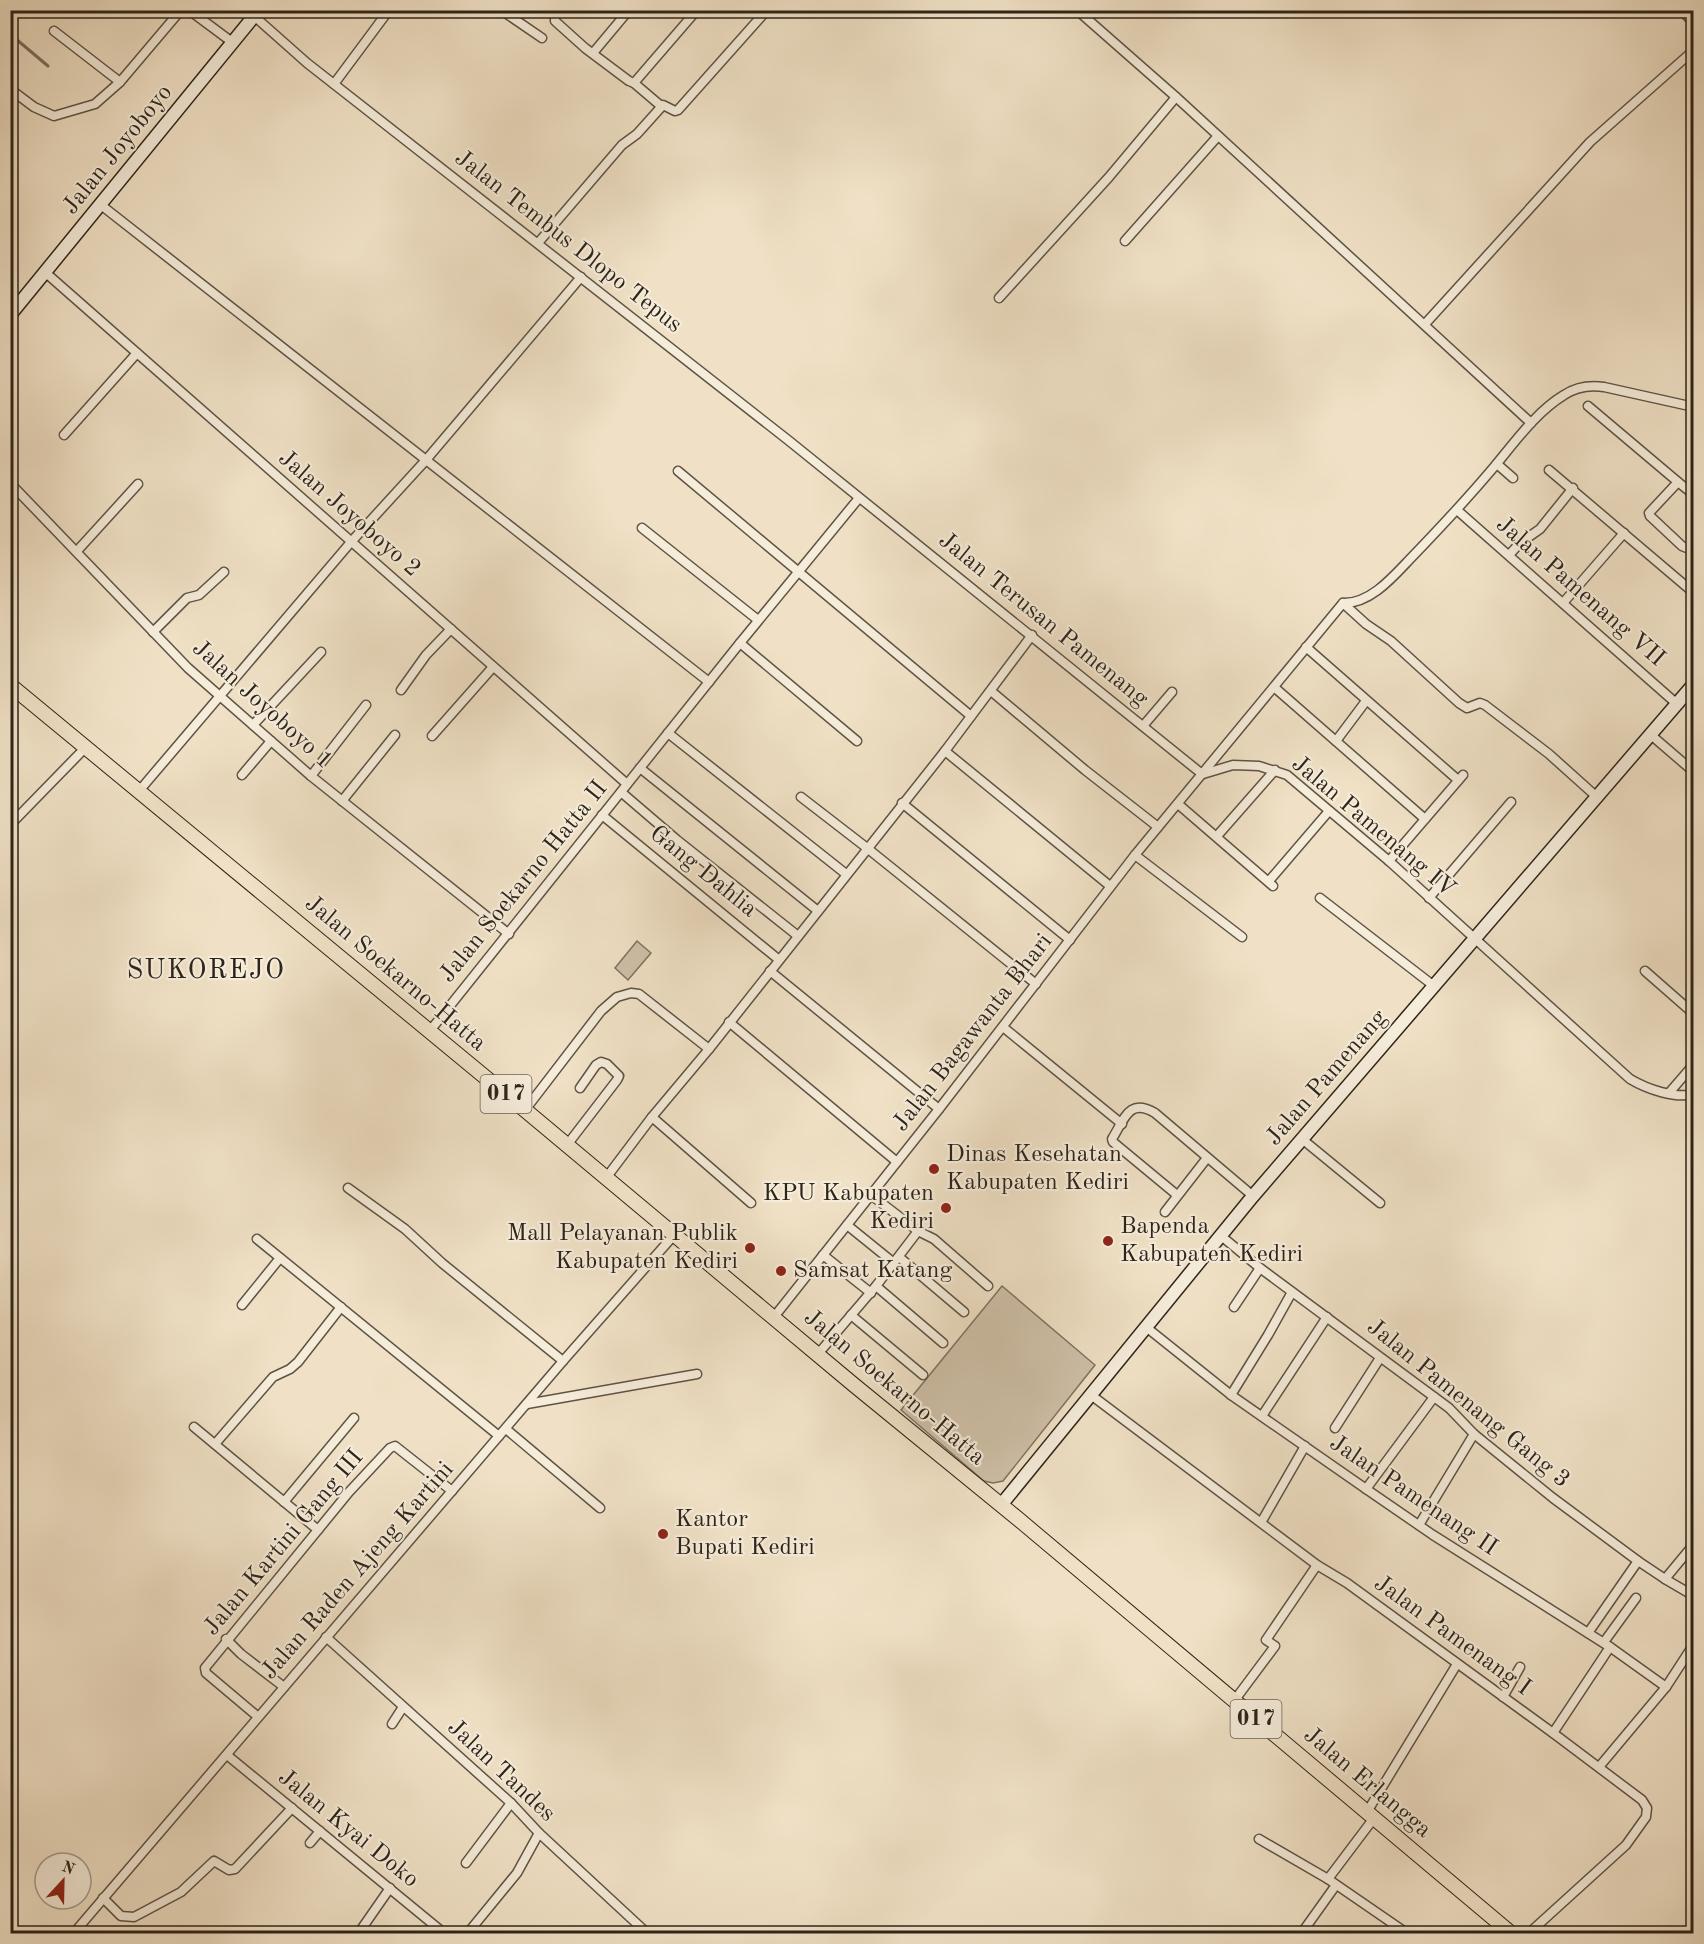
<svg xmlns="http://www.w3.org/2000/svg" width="1704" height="1944" font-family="'Old Standard TT',serif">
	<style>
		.pitch { fill: #cfc1a9; stroke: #7e7262; stroke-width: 1.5 }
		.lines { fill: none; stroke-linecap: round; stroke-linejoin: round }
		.stream { stroke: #7b6f5e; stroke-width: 3 }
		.street-casing { stroke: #5e5345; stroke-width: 11 }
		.secondary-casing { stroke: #2e241a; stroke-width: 15 }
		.primary-casing { stroke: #2e241a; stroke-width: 16 }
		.street { stroke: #f5ecda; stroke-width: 8 }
		.secondary { stroke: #f5ecda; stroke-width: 12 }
		.primary { stroke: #f0e1c6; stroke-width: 14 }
		.poi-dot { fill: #8f2418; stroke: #f5ecda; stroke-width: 2 }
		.labels { text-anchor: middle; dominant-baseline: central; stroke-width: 4.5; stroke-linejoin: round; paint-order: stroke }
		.shield { fill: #f5ecda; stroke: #6a6054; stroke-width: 1.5 }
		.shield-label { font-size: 22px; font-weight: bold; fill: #2e241a }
		.street-label { font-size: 24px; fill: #2e241a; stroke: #f5ecda }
		.poi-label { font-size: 24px; fill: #2e241a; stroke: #f5ecda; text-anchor: start }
		.quarter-label { font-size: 27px; letter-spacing: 1.5px; fill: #2e241a; stroke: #f5ecda }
	</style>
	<rect width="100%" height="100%" fill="#f0e1c6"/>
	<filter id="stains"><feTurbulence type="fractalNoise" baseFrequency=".00333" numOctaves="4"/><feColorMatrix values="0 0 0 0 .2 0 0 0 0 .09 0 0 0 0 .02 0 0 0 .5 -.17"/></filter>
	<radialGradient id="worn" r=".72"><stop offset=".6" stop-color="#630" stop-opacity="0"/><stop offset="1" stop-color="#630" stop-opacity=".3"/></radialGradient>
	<g class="pitch">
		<path d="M637,941L651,953L628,980L615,968Z"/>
		<path d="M1002,1286L1095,1365L1003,1481L993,1483L984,1481L901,1410Z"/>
	</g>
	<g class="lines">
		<path class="stream" d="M10,34L48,66"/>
		<g class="street-casing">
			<g id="street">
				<path d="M189,10L232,42"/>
				<path d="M501,10L542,38"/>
				<path d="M555,10V21L585,48L629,81L634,83L697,10"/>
				<path d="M1077,10L1176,97L1531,423"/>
				<path d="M1681,10L1694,23"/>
				<path d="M254,16L307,63L788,440L1202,774"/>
				<path d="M54,31L120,82"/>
				<path d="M593,53L629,10"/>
				<path d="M634,83L661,106"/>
				<path d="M334,84L389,10"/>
				<path d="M10,89L34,107L54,116L95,104L120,82L181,10"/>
				<path d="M101,205L709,682"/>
				<path d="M1125,241L1218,136"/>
				<path d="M538,243L622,145L637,134L663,105L675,111L678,110L767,10"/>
				<path d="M46,273L627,784"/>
				<path d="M999,298L1109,177L1176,97"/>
				<path d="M1425,324L1590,142L1694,50"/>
				<path d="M1588,406L1678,482"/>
				<path d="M64,435L137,353"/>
				<path d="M1497,464L1513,478"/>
				<path d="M1549,470L1694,593"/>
				<path d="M678,471L971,716"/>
				<path d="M10,483L188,668L311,776L509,934"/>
				<path d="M1694,495L1678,482L1649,513L1650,516L1682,546L1694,551"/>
				<path d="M1457,510L1677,704"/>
				<path d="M642,528L758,620"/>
				<path d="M77,551L138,484"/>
				<path d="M1509,555L1520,543L1540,529L1573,488"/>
				<path d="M1343,603C1370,604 1393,577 1410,559C1439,529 1467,499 1494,467C1515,442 1536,412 1564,395C1576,387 1590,385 1604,387L1694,407"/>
				<path d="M1563,603L1624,533"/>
				<path d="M1344,604L1366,624L1391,641L1459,703L1467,708L1480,703L1485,705L1549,754L1598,798"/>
				<path d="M153,632L187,598L199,595L224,572"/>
				<path d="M740,643L857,741"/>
				<path d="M1306,647L1458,780"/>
				<path d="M1274,687L1425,819"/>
				<path d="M401,690L426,655L451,629"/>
				<path d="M991,691L1085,770L1158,827"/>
				<path d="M253,725L321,652"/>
				<path d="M1143,726L1172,692"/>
				<path d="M668,733L846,874"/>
				<path d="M1651,735L1694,772"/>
				<path d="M432,736L493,667"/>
				<path d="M1336,741L1366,701"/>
				<path d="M945,751L1110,886"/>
				<path d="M640,768L818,911"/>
				<path d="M1203,774L1233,765L1259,766L1287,775L1389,861L1630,1079C1647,1089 1675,1099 1694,1094"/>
				<path d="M242,775L271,741"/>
				<path d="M311,776L366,705"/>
				<path d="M139,791L351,542L426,460L581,277"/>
				<path d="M621,792L677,840L798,936"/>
				<path d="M801,797L867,848L1036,984"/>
				<path d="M342,801L395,735"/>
				<path d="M902,803L1070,940"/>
				<path d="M1178,804L1273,886"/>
				<path d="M602,815L778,959"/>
				<path d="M10,825L86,747"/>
				<path d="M1217,836L1275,770"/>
				<path d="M1135,855L1242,937"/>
				<path d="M1389,861L1463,775"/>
				<path d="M1269,881L1329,811"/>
				<path d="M1320,898L1434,986"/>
				<path d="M1429,898L1511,802"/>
				<path d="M770,971L939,1109"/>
				<path d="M1645,971L1694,1014"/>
				<path d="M729,1022L897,1162"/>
				<path d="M1003,1027L1122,1124"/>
				<path d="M429,1032L740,643L859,498"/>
				<path d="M1669,1093L1694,1064"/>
				<path d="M525,1110L601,1011L617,997L631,993L639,994L709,1049"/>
				<path d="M652,1117L751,1203"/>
				<path d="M1302,1139L1380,1203"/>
				<path d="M567,1145L617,1080L619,1076L607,1064L601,1062L596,1065L580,1088"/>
				<path d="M606,1178L652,1117L709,1049L945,751L1032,635"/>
				<path d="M348,1188L405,1229L442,1263L563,1361"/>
				<path d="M871,1195L918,1231L934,1239L988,1286"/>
				<path d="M1177,1195L1113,1142L1112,1139C1125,1118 1129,1098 1155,1113L1253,1196"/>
				<path d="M1165,1212L1207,1158"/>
				<path d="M847,1225L894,1263"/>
				<path d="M1220,1235L1260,1268L1449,1408L1474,1434L1553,1498L1638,1561L1665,1579"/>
				<path d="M257,1239L499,1436"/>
				<path d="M823,1255L871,1293"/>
				<path d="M899,1257L964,1312"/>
				<path d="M876,1286L943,1343"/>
				<path d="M242,1305L280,1258"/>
				<path d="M1234,1307L1260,1268"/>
				<path d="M851,1315L923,1375"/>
				<path d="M774,1317L939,1109L1135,855L1343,603"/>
				<path d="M1146,1327L1231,1395L1369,1491L1433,1535L1610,1647L1666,1687"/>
				<path d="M818,1354L876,1286L918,1231"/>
				<path d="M1091,1395L1317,1565L1347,1583L1553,1733L1642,1800L1647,1808L1646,1817L1626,1845L1528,1934"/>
				<path d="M1231,1395L1268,1335L1292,1292"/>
				<path d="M527,1404L697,1374"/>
				<path d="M1262,1416L1327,1317"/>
				<path d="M194,1427L318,1530"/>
				<path d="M1335,1428L1380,1358"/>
				<path d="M506,1429L600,1508"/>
				<path d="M215,1444L273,1377L290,1369L298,1362L341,1307"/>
				<path d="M1366,1489L1434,1397"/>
				<path d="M284,1502L354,1418"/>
				<path d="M1262,1521L1305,1446"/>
				<path d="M1419,1525L1474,1434"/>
				<path d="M1694,1544L1665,1579L1694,1596"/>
				<path d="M1588,1633L1638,1561"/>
				<path d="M326,1637L511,1803L539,1833L648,1934"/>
				<path d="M226,1639L241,1654L284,1687"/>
				<path d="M1604,1642L1636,1598"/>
				<path d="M1503,1697L1520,1667"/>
				<path d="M1234,1701L1275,1646L1266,1640L1317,1565"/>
				<path d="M257,1716L206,1673L205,1668L349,1492L390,1448L395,1446L452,1491"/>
				<path d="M392,1724L403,1707"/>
				<path d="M1553,1733L1610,1647"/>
				<path d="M227,1755L445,1934"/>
				<path d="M1599,1767L1666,1687L1694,1644"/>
				<path d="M1367,1812L1457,1664"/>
				<path d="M1259,1839L1328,1879L1408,1934"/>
				<path d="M310,1843L320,1831"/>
				<path d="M466,1863L511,1803"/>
				<path d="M1328,1879L1374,1818"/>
				<path d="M103,1898L121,1916L134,1917L181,1892L214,1861L229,1870L235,1869L292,1808"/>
				<path d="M73,1934L563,1361L674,1235"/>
				<path d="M358,1934L390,1888"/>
				<path d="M467,1934L517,1873L539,1833"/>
				<path d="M1301,1934L1336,1885"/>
			</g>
		</g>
		<g class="secondary-casing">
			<g id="secondary">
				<path d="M10,315L259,10"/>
				<path d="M1001,1505L1253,1196L1694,684"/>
			</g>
		</g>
		<g class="primary-casing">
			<path id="primary" d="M10,685L525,1110L854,1385L1017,1518L1512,1934"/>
		</g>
		<use href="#street" class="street"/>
		<use href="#secondary" class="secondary"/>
		<use href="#primary" class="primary"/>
	</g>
	<g class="poi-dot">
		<circle cx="934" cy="1169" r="6"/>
		<circle cx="946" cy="1208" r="6"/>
		<circle cx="1108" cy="1241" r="6"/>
		<circle cx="750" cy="1248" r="6"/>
		<circle cx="781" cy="1271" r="6"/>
		<circle cx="663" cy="1534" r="6"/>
	</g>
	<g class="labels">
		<g class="shield">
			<rect x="480.5" y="1075" width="51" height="38" rx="4.5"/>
			<rect x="1230.5" y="1700" width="51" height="38" rx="4.5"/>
		</g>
		<g class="shield-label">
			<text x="506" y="1094">017</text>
			<text x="1256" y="1719">017</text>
		</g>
		<g class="street-label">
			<text transform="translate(118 150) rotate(-51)">Jalan Joyoboyo</text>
			<text transform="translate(568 242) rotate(38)">Jalan Tembus Dlopo Tepus</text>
			<text transform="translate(349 514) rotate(41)">Jalan Joyoboyo 2</text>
			<text transform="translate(1580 592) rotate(41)">Jalan Pamenang VII</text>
			<text transform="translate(1043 620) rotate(39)">Jalan Terusan Pamenang</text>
			<text transform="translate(262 705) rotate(42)">Jalan Joyoboyo 1</text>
			<text transform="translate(1373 827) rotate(40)">Jalan Pamenang IV</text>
			<text transform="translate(703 872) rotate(39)">Gang Dahlia</text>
			<text transform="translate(524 882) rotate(-51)">Jalan Soekarno Hatta II</text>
			<text transform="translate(395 974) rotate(40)">Jalan Soekarno-Hatta</text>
			<text transform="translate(973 1033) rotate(-52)">Jalan Bagawanta Bhari</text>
			<text transform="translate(1327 1078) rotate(-49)">Jalan Pamenang</text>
			<text transform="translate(894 1388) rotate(40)">Jalan Soekarno-Hatta</text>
			<text transform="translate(1468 1404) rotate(39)">Jalan Pamenang Gang 3</text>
			<text transform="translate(1413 1496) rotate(34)">Jalan Pamenang II</text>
			<text transform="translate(284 1543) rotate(-50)">Jalan Kartini Gang III</text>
			<text transform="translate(358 1571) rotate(-49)">Jalan Raden Ajeng Kartini</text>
			<text transform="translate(1452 1636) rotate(36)">Jalan Pamenang I</text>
			<text transform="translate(501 1771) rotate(43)">Jalan Tandes</text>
			<text transform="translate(1367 1783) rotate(40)">Jalan Erlangga</text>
			<text transform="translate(348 1829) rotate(39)">Jalan Kyai Doko</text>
		</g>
		<g class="poi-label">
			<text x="946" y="1155">Dinas Kesehatan<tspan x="946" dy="28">Kabupaten Kediri</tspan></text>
			<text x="934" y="1194" text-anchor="end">KPU Kabupaten<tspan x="934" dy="28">Kediri</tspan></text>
			<text x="1120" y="1227">Bapenda<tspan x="1120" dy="28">Kabupaten Kediri</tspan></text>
			<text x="738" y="1234" text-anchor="end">Mall Pelayanan Publik<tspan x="738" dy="28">Kabupaten Kediri</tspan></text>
			<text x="793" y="1271">Samsat Katang</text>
			<text x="675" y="1520">Kantor<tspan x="675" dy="28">Bupati Kediri</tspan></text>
		</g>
		<g class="quarter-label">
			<text x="206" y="970">SUKOREJO</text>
		</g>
	</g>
	<rect width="1704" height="1944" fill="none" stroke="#f0e1c6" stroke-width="36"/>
	<rect x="12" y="12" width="1680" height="1920" fill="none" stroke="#2e241a" stroke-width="3"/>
	<rect x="18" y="18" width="1668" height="1908" fill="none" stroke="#2e241a" stroke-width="1.5"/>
	<g transform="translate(63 1881) rotate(22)"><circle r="28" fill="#f5ecda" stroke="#a59c8d" stroke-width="1.5"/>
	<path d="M0-4.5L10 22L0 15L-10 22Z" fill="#8f2418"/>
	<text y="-9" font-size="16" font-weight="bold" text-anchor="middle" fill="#2e241a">N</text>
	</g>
	<rect width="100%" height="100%" filter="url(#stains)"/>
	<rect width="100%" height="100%" fill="url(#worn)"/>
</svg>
